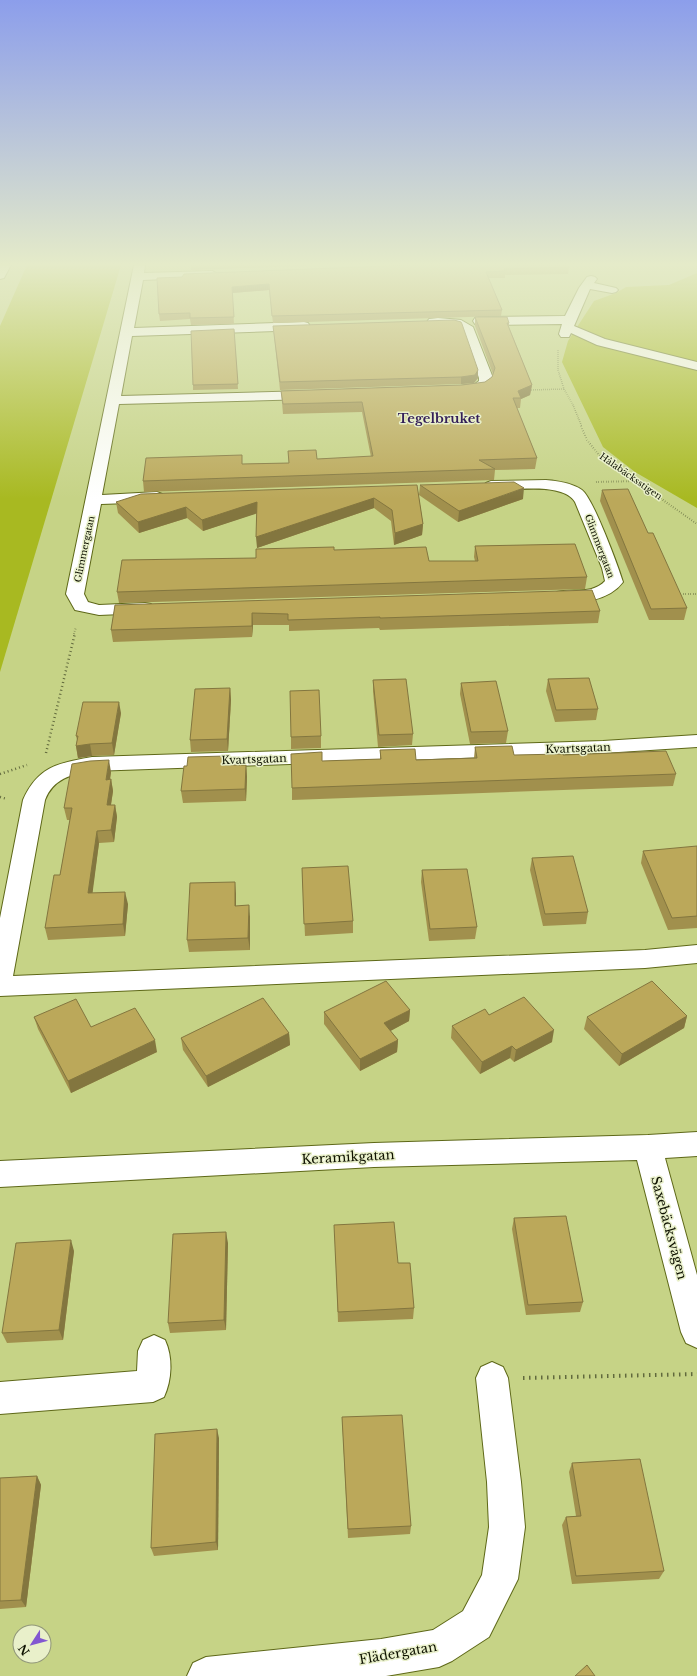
<svg xmlns="http://www.w3.org/2000/svg" width="697" height="1676" font-family="'Libre Baskerville',serif">
	<style>
		.green { fill: #a8b921 }
		.lines { fill: none; stroke-linecap: round; stroke-linejoin: round }
		.minor-casing { stroke: #5e6818; stroke-width: 2 }
		.major-casing { stroke: #5e6818; stroke-width: 2 }
		.path-far3 { stroke: #61693d; stroke-width: 1.5; stroke-dasharray: 0.5 1.5; stroke-linecap: butt }
		.path-far2 { stroke: #61693d; stroke-width: 2; stroke-dasharray: 0.5 2; stroke-linecap: butt }
		.path-far1 { stroke: #61693d; stroke-width: 2.5; stroke-dasharray: 1 3; stroke-linecap: butt }
		.path { stroke: #61693d; stroke-width: 4; stroke-dasharray: 1.5 4.5; stroke-linecap: butt }
		.minor { fill: #fff; fill-rule: evenodd }
		.major { fill: #fff; fill-rule: evenodd }
		.wall { fill: #a1904d }
		.shaded-wall { fill: #83763f }
		.building { fill: #bba85a; stroke: #83763f }
		.labels { text-anchor: middle; dominant-baseline: central; stroke-width: 3; stroke-linejoin: round; paint-order: stroke }
		.far-street-label { font-size: 9px; fill: #0e1100; stroke: #e9f0ca }
		.street-label { font-size: 11px; fill: #0e1100; stroke: #e9f0ca }
		.far-district-label { font-size: 13px; font-weight: bold; fill: #331e58; stroke: #e9f0ca }
		.near-street-label { font-size: 13px; fill: #0e1100; stroke: #e9f0ca }
	</style>
	<rect width="100%" height="100%" fill="#c6d386"/>
	<g class="green">
		<path d="M27,265H121L0,672V326Z"/>
		<path d="M697,273V508L635,472L603,447L562,362L568,341L594,301L616,293L626,287L669,285Z"/>
	</g>
	<g class="lines">
		<g class="minor-casing">
			<g id="minor">
				<path d="M134,265H145L144,273L212,271L218,274L212,277L143,280L134,328L304,322L308,323L310,326L308,329L304,330L132,336L121,396L310,391L315,392L317,395L315,398L310,399L119,404L102,495L157,492L162,494L165,497L162,500L157,502L101,504L84,594L88,602L99,605L145,603L151,604L154,608L151,612L145,613L99,615L75,610L66,594Z"/>
				<path d="M591,276L595,277L597,279L594,283L616,288L618,290L616,292L612,293L590,289L574,326L605,339L697,362V370L597,345L571,333L569,337H561L559,334L562,324L479,325L475,324L473,321L475,318L479,317L565,316L579,288L587,277Z"/>
				<path d="M438,318L461,320L473,327L493,378L490,386C480,392 464,396 453,393L451,390L453,387L475,384L479,381V378L463,331C453,322 441,328 429,325L427,322L429,319Z"/>
				<path d="M546,480C558,481 572,483 582,490C593,498 618,566 623,582C609,601 578,605 557,600L554,596L557,592C573,588 592,595 605,581L602,568L575,502C563,482 512,490 491,491L486,489L483,486L486,483L491,481Z"/>
				<path d="M697,735V747L603,753L92,771C71,774 53,779 45,800L13,976L645,950L697,945V963L645,968L0,996V918L23,800C38,766 59,763 92,757L603,741Z"/>
				<path d="M697,1132V1156L665,1158L697,1275V1348L686,1343L681,1332L637,1160L374,1167L0,1187V1161L374,1143L648,1135Z"/>
				<path d="M154,1335L165,1340C173,1357 172,1380 164,1397L153,1402L0,1414V1382L137,1371L138,1351L143,1340Z"/>
				<path d="M492,1362L503,1367L508,1378L521,1482L525,1527L518,1579L489,1637L452,1661L439,1667L386,1676H187L193,1663L206,1657L381,1639L433,1630L463,1611L482,1575L489,1527L487,1482L476,1378L481,1367Z"/>
			</g>
		</g>
		<g class="major-casing">
			<path id="major" d="M0,265H11L4,278L0,279Z"/>
		</g>
		<g class="path-far3">
			<path d="M558,350V370L564,389L573,405L582,427"/>
			<path d="M529,390L564,389"/>
		</g>
		<g class="path-far2">
			<path d="M581,426L587,440L599,455L697,524"/>
			<path d="M596,482L637,481"/>
			<path d="M678,594H697"/>
			<path d="M74,634L76,627"/>
		</g>
		<g class="path-far1">
			<path d="M46,753L75,633"/>
			<path d="M0,774L27,765"/>
			<path d="M0,797L7,799"/>
		</g>
		<path class="path" d="M523,1378L697,1374"/>
		<use href="#minor" class="minor"/>
		<use href="#major" class="major"/>
	</g>
	<g class="wall">
		<path d="M191,265H332L191,270Z"/>
		<path d="M569,267L568,274L505,275V278H488L502,310L501,316L273,323L269,290L232,293L234,324L191,325L190,319L160,321L159,314L184,274Z"/>
		<path d="M475,317L509,323V327L532,385L530,395L521,399L520,408H517L537,458L535,469L495,470L494,480L144,492L143,481L242,464L289,463L288,451L317,459L371,457L362,412L283,414L281,391L462,385L485,382L492,377L493,374L475,326Z"/>
		<path d="M273,326L478,378L474,383L461,384L280,390Z"/>
		<path d="M234,329L238,389L193,390V385Z"/>
		<path d="M417,485L423,524L422,535L394,545L391,521L374,508L257,548V513L203,531L187,518L139,533L118,513L116,502Z"/>
		<path d="M420,485L523,499L458,522L419,495Z"/>
		<path d="M602,490L687,608L684,620H649L600,501Z"/>
		<path d="M475,546L587,577L585,589L119,603L117,592L256,558L334,550L429,561H475L474,557Z"/>
		<path d="M115,605L600,611L598,623L380,630L379,628L289,631V625H253L252,637L113,642L111,630Z"/>
		<path d="M548,679L598,709L596,720L555,722L546,691Z"/>
		<path d="M373,680L413,734L412,745L378,747L373,691Z"/>
		<path d="M461,683L508,731L506,743L470,744L460,694Z"/>
		<path d="M230,688L231,700L228,751L191,752L190,740Z"/>
		<path d="M121,713L114,755L92,756L78,758L76,746L77,740L76,736Z"/>
		<path d="M321,736V748L291,749V737Z"/>
		<path d="M475,747L514,755H563L676,774L673,786L292,800V788L322,761L380,759V750L416,760L474,758Z"/>
		<path d="M227,765H246L247,777L246,801L183,803L181,791Z"/>
		<path d="M111,772L110,779H111L113,791L111,805H115L117,817L114,842L99,843L92,893L128,904L125,936L48,940L45,928L60,875L70,820H67L64,808Z"/>
		<path d="M697,847V928L668,930L641,863L643,851Z"/>
		<path d="M532,858L588,912L586,924L543,926L530,870Z"/>
		<path d="M302,868L353,921V933L305,936Z"/>
		<path d="M422,870L477,927L475,939L429,941L421,882Z"/>
		<path d="M236,894V906L250,917V950L189,952L187,940Z"/>
		<path d="M410,1010L409,1021L390,1031L398,1040L397,1052L360,1071L324,1024V1012Z"/>
		<path d="M489,1015L552,1042L514,1062L510,1058L480,1074L451,1038L452,1026Z"/>
		<path d="M687,1016L684,1028L619,1066L584,1029L587,1017Z"/>
		<path d="M34,1017L91,1027L157,1052L71,1093L38,1029Z"/>
		<path d="M289,1033L290,1045L208,1087L183,1050L181,1038Z"/>
		<path d="M514,1218L583,1302L580,1312L526,1315L512,1229Z"/>
		<path d="M335,1236L398,1263L414,1308L413,1319L338,1322Z"/>
		<path d="M228,1243L226,1330L170,1333L168,1323Z"/>
		<path d="M74,1251L63,1340L7,1343L2,1333Z"/>
		<path d="M342,1417L411,1526L410,1534L348,1538Z"/>
		<path d="M219,1438L218,1550L154,1556L151,1548Z"/>
		<path d="M572,1463L664,1571L659,1579L572,1584L562,1525L566,1517L576,1516L569,1472Z"/>
		<path d="M37,1476L41,1485L26,1607L0,1609V1478Z"/>
	</g>
	<g class="shaded-wall">
		<path d="M269,284V290L232,293L234,324L232,287Z"/>
		<path d="M478,370V378L474,383L461,384V377Z"/>
		<path d="M532,385L530,395L521,399L518,391Z"/>
		<path d="M524,488L523,499L458,522L459,511Z"/>
		<path d="M374,498V508L257,548L256,537Z"/>
		<path d="M257,502L258,513L203,531L202,520Z"/>
		<path d="M186,507L187,518L139,533L138,522Z"/>
		<path d="M423,524L422,535L394,545L395,533Z"/>
		<path d="M252,613L253,625L252,637Z"/>
		<path d="M230,688L231,700L228,751L227,739Z"/>
		<path d="M119,702L121,713L114,755L112,743Z"/>
		<path d="M90,744L92,756L78,758L76,746Z"/>
		<path d="M109,760L111,772L108,792L106,780Z"/>
		<path d="M246,765L247,777L246,801L245,789Z"/>
		<path d="M111,779L113,791L109,817L107,805Z"/>
		<path d="M115,805L117,817L114,842L111,830Z"/>
		<path d="M97,831L99,843L91,905L88,893Z"/>
		<path d="M235,882L236,894V918L235,906Z"/>
		<path d="M125,892L128,904L125,936L123,924Z"/>
		<path d="M249,905L250,917V950L248,938Z"/>
		<path d="M410,1010L409,1021L383,1035L384,1023Z"/>
		<path d="M687,1016L684,1028L619,1066L622,1054Z"/>
		<path d="M554,1030L552,1042L514,1062L516,1050Z"/>
		<path d="M289,1033L290,1045L208,1087L206,1076Z"/>
		<path d="M155,1040L157,1052L71,1093L68,1081Z"/>
		<path d="M398,1040L397,1052L360,1071V1059Z"/>
		<path d="M512,1046L510,1058L480,1074L482,1062Z"/>
		<path d="M226,1232L228,1243L226,1330L224,1320Z"/>
		<path d="M71,1240L74,1251L63,1340L59,1330Z"/>
		<path d="M217,1429L219,1438L218,1550L216,1542Z"/>
		<path d="M37,1476L41,1485L26,1607L21,1600Z"/>
	</g>
	<g class="building">
		<path d="M410,265H565L569,267L504,269L505,271L486,272L502,310L272,316L269,284L232,287L234,317L190,318V313L159,314L157,278L182,277L184,274Z"/>
		<path d="M475,317H507L509,323H507L532,385L518,391L521,398H513L537,458L479,460L495,469L143,481L146,458L242,455V464L289,463L288,451L316,450L317,459L373,456L362,402L283,404L281,391L462,385L485,382L492,377L495,368Z"/>
		<path d="M454,320L461,322L462,324L478,370L475,375L461,377L280,382L273,326Z"/>
		<path d="M234,329L238,384L193,385L191,331Z"/>
		<path d="M514,482L524,488L459,511L420,485Z"/>
		<path d="M417,485L423,524L395,533L392,510L374,498L256,537L257,502L202,520L186,507L138,522L116,502L141,494Z"/>
		<path d="M628,489L648,533H653L687,608L651,609L602,490Z"/>
		<path d="M575,544L587,577L117,592L122,560L256,558V549L334,547V550L426,547L429,561H478L475,546Z"/>
		<path d="M592,590L600,611L380,618V617L288,620V614L252,613V626L111,630L115,605Z"/>
		<path d="M589,678L598,709L556,710L548,679Z"/>
		<path d="M406,679L413,734L379,735L373,680Z"/>
		<path d="M496,681L508,731L471,732L461,683Z"/>
		<path d="M230,688L227,739L190,740L195,689Z"/>
		<path d="M319,690L321,736L291,737L290,691Z"/>
		<path d="M83,702H119L112,743L90,744L76,746L78,736H76Z"/>
		<path d="M512,746L514,755L562,754L563,755L666,751L676,774L292,788L291,754L322,752V761L381,759L380,750L415,749L416,760L477,758L475,747Z"/>
		<path d="M226,756L225,765H246L245,789L181,791L184,766H187L188,757Z"/>
		<path d="M109,760L106,780L111,779L107,805H115L111,830L97,831L88,893L125,892L123,924L45,928L54,875H60L72,808H64L72,764L90,761Z"/>
		<path d="M697,846V916L672,918L643,851Z"/>
		<path d="M573,856L588,912L545,914L532,858Z"/>
		<path d="M348,866L353,921L304,924L302,868Z"/>
		<path d="M467,869L477,927L430,929L422,870Z"/>
		<path d="M235,882V906L249,905L248,938L187,940L190,883Z"/>
		<path d="M386,981L410,1010L384,1023L398,1040L360,1059L324,1012Z"/>
		<path d="M652,981L687,1016L622,1054L587,1017Z"/>
		<path d="M524,997L554,1030L516,1050L512,1046L482,1062L452,1026L485,1009L489,1015Z"/>
		<path d="M263,998L289,1033L206,1076L181,1038Z"/>
		<path d="M76,999L91,1027L135,1008L155,1040L68,1081L34,1017Z"/>
		<path d="M566,1216L583,1302L528,1305L514,1218Z"/>
		<path d="M394,1222L398,1263H410L414,1308L338,1312L334,1225Z"/>
		<path d="M226,1232L224,1320L168,1323L173,1234Z"/>
		<path d="M71,1240L59,1330L2,1333L16,1243Z"/>
		<path d="M402,1415L411,1526L348,1529L342,1417Z"/>
		<path d="M217,1429L216,1542L151,1548L155,1434Z"/>
		<path d="M640,1459L664,1571L576,1576L566,1517L581,1516L572,1463Z"/>
		<path d="M37,1476L21,1600L0,1601V1478Z"/>
		<path d="M587,1665L595,1676H575Z"/>
	</g>
	<linearGradient id="sky" x2="0" y2="1"><stop stop-color="#8c9eeb"/><stop offset="0.53" stop-color="#e5ebc9"/><stop offset="1" stop-color="#e5ebc9" stop-opacity="0"/></linearGradient>
	<rect width="697" height="499" fill="url(#sky)"/>
	<g class="labels">
		<g class="far-street-label">
			<text transform="translate(631 476) rotate(35)">Hålabäcksstigen</text>
			<text transform="translate(600 546) rotate(69)">Glimmergatan</text>
			<text transform="translate(84 549) rotate(-78)">Glimmergatan</text>
		</g>
		<g class="street-label">
			<text transform="translate(578 748) rotate(-2)">Kvartsgatan</text>
			<text transform="translate(254 759) rotate(-2)">Kvartsgatan</text>
		</g>
		<g class="far-district-label">
			<text x="439" y="418">Tegelbruket</text>
		</g>
		<g class="near-street-label">
			<text transform="translate(348 1157) rotate(-3)">Keramikgatan</text>
			<text transform="translate(669 1228) rotate(75)">Saxebäcksvägen</text>
			<text transform="translate(398 1653) rotate(-10)">Flädergatan</text>
		</g>
	</g>
	<g transform="translate(32 1644) rotate(234)"><circle r="19" fill="#e9f0ca" stroke="#919779"/>
	<path d="M0-3L7 15L0 10L-7 15Z" fill="#8257d1"/>
	<text y="-6" font-size="11" font-weight="bold" text-anchor="middle" fill="#0e1100">N</text>
	</g>
</svg>
